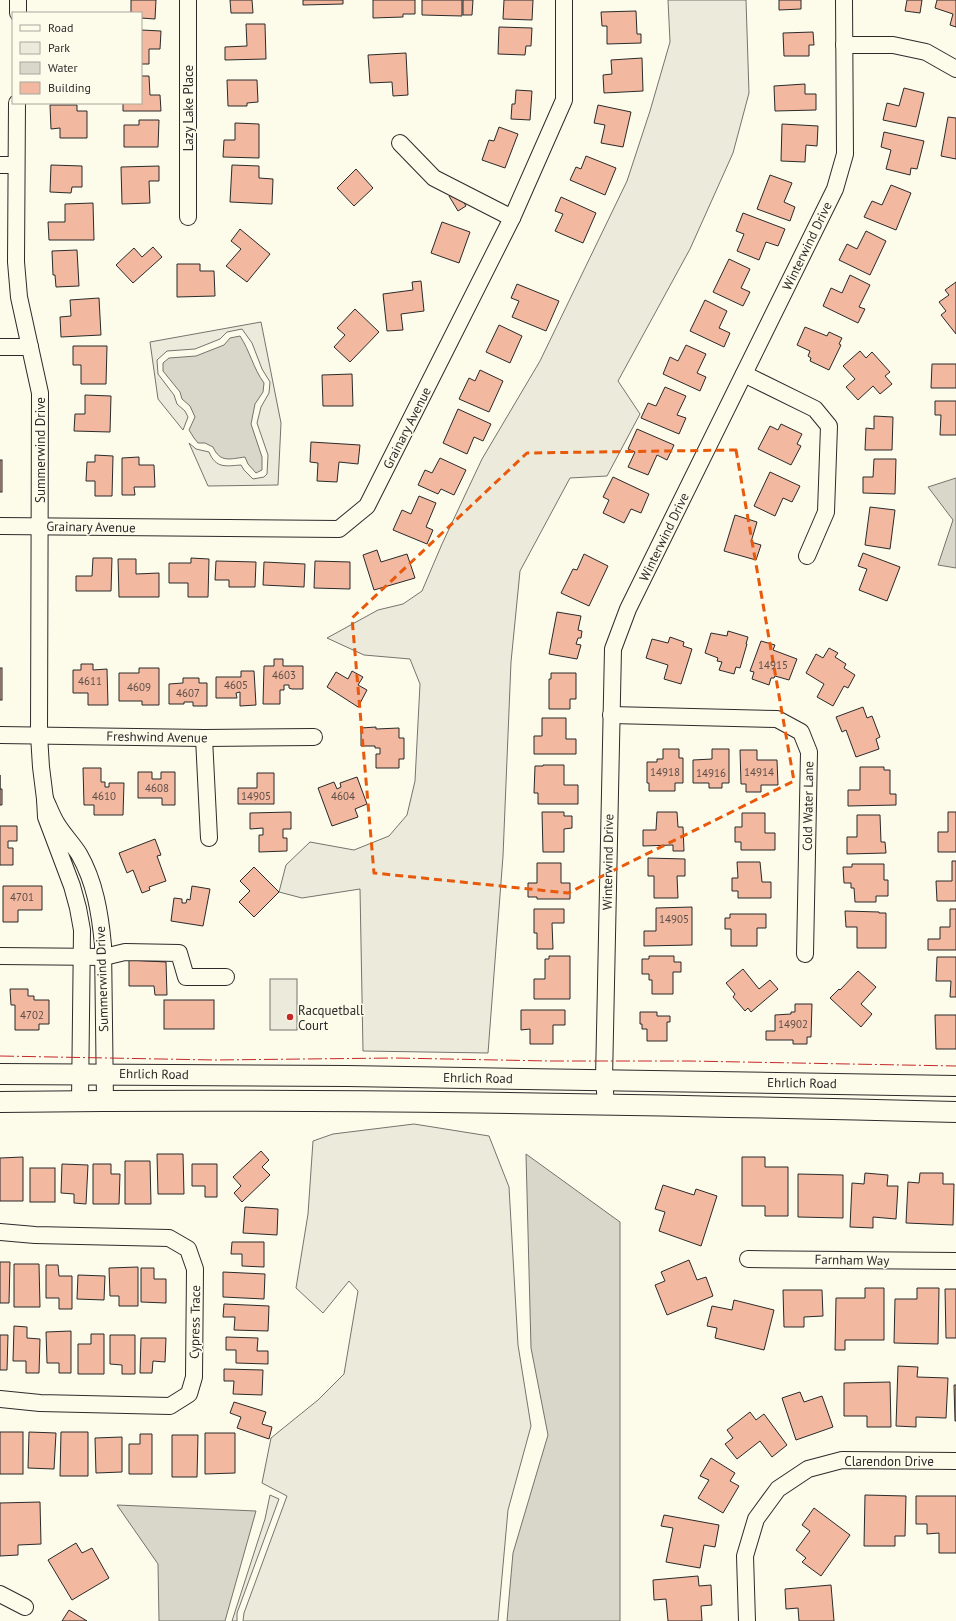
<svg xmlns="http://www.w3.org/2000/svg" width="956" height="1621" font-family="'PT Sans',sans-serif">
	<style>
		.green { fill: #ecebdb; stroke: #74746e }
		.water { fill: #d8d7c9; stroke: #74746e }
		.building { fill: #f2b8a0; stroke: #2b2b2b }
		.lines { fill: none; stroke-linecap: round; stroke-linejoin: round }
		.minor-casing { stroke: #2b2b2b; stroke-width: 18 }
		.major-casing { stroke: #2b2b2b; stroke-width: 22 }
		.minor { stroke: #fdfbea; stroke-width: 16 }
		.major { stroke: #fdfbea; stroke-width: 20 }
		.power { stroke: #c62828; stroke-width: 1; stroke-dasharray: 14 3 2 3; stroke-linecap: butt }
		.marked { fill: none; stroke: #e8590c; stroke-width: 3; stroke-dasharray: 8 5; stroke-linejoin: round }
		.poi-dot { fill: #c62828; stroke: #fdfbea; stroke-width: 1.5 }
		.labels { text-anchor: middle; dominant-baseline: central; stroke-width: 3; stroke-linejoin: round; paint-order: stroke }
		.number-label { font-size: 11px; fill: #5d4e48 }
		.street-label { font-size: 13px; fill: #2b2b2b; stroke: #fdfbea }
		.poi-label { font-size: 13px; fill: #2b2b2b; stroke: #fdfbea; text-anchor: start }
	</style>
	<rect width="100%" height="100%" fill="#fdfbea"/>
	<g class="green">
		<path d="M668,0H746L749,93L733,153L690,249L618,381L640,414L607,476L570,478L520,571L511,662L503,856L488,1053L363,1051L360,889L302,898L279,892L286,865L310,842L354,850L389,836L407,815L415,781L420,684L410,659L364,655L327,638L378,610L403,604L422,591L442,544L482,459L540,361L627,181L650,111L670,42Z"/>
		<path d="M261,322L281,423L278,485L208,486L189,443L196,449L209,452C216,469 226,466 241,465L244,470L253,479L264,477L267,474L268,455L257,423L261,407L269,393L270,382L262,369L252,343L242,329L227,332L220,339L195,349L167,351L157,360L158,374L174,395L177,404L185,411L188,417L183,430L158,399L150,342Z"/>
		<rect x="270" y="979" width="27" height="51"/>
		<path d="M414,1124L489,1136L509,1187L518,1345L531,1426L508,1510L498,1621H243L244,1613L287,1496L262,1483L271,1438L318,1400L344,1374L358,1291L349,1281L323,1313L296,1288L308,1214L313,1141L333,1134Z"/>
		<path d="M270,1495L279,1499L237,1613V1621H232L265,1519Z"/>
	</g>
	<g class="water">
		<path d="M240,336C250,351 253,368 264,383L263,392L255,404L251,424L262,457V470L256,473L248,464L245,457C230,459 220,463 213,447L205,443H198L194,438L189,430L195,417L190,406L182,399L180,392L163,371V363L169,358L196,356L224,345L230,338Z"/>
		<path d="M956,478V568L938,565L953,520L928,487Z"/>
		<path d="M526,1154L620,1222V1621H507L513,1553L548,1435L531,1348Z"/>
		<path d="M117,1505L256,1511L225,1621H159L158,1564Z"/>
	</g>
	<g class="building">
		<path d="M131,0H156L155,19L141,18V13H131Z"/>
		<path d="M230,0H252L253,13H231Z"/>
		<path d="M303,0H343V4L303,5Z"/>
		<path d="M373,0H415V14H403V17L373,18Z"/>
		<path d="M422,0H462V16L422,15Z"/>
		<path d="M463,0H473L472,15H463Z"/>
		<path d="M504,0H533L532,20L503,19Z"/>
		<path d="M779,0H801V9L779,10Z"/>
		<path d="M907,0H922L920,13L905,11Z"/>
		<path d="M937,0H956V27L950,25L953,14L935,8Z"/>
		<path d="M636,11L637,34H641V43L607,44V26H602L601,12Z"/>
		<path d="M246,24H265L266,59L225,60V47L247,46Z"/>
		<path d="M499,27L532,28L531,46H526L525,55L498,54Z"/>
		<path d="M141,30L161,31L160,49H149V64H141Z"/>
		<path d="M813,32L814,45H809V56H784L783,33Z"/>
		<path d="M406,53L408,95L393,96L392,82L370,83L368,55Z"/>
		<path d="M642,58L643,91L604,93L603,75L612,74L611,60Z"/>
		<path d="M141,76H149L150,95H160L161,111H123V103H141Z"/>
		<path d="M227,80H257L258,102L247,103V106H228Z"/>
		<path d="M805,84V94H816V110L775,111L774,86Z"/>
		<path d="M904,88L924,93L916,127L883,120L887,103L899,106Z"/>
		<path d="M516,90L532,91L530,120L511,119L512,104H515Z"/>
		<path d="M50,105H77V111H87V138H60V128L51,129Z"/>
		<path d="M598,105L631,112L623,147L601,143L605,125L594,123Z"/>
		<path d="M948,117L956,118V159L941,156Z"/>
		<path d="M139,120H159L158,147H124V125H139Z"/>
		<path d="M235,123L259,124V158L223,157L224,140H235Z"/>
		<path d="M782,124L818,126L817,146L806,145L805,162L781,161Z"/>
		<path d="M499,127L518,134L505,168L482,160L489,140L494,141Z"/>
		<path d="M884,132L924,141L917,169L911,168L910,175L886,169L891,150L881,147Z"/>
		<path d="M586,156L616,168L605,195L570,180L576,167L581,169Z"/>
		<path d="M51,165L82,166V187H72L71,193L50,192Z"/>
		<path d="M232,165L259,166V178L273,179L272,204L230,202Z"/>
		<path d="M159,166V181H149L150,203L122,204L121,167Z"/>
		<path d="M356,169L373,188L354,206L337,188Z"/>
		<path d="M770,175L792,183L784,202L795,207L790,221L757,209Z"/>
		<path d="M891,185L911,193L896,230L864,217L872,201L882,205Z"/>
		<path d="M457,191L466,206L458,211L449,196Z"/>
		<path d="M561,197L596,213L583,243L555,231L563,214L555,211Z"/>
		<path d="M93,203L94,240H49L48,222H65V204Z"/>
		<path d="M743,213L785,229L778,246L766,242L759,260L737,251L744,234L736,231Z"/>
		<path d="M442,222L470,232L459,263L431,253Z"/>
		<path d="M240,229L270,254L247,282L226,266L241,249L231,241Z"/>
		<path d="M866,231L886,241L870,275L839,260L847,244L857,249Z"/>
		<path d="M153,247L162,257L133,283L116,265L134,248L142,257Z"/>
		<path d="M77,250L79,286L56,287L55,275H53L52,251Z"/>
		<path d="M729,259L750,269L741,288L750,292L743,306L713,292Z"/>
		<path d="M177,264H200V271H214L215,296L177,297Z"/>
		<path d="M850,275L870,285L859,307L865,309L858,323L823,306L831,288L842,293Z"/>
		<path d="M421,281L424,311L401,314L403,330L387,331L383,294L413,290L412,282Z"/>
		<path d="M956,282V334L941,315L946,311L939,302L949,295L945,290Z"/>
		<path d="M517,284L559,301L546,331L512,317L519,301L511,298Z"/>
		<path d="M99,298L101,335L61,337L60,317L71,316L70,300Z"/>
		<path d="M705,300L727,311L719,328L730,333L724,347L690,331Z"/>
		<path d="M355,309L379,332L350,362L334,347L345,335L337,328Z"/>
		<path d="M499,325L522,336L510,363L486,352Z"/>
		<path d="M805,327L827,336L829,332L842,338L839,344L841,345L829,370L810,361L811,358L808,356L810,351L797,345Z"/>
		<path d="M686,345L706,354L697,373L706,377L700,391L663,374L670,357L678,361Z"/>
		<path d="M73,346H107L106,384H81V365H73Z"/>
		<path d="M860,351L866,358L872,352L890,372L885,376L892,384L880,394L873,386L858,400L846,387L855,379L843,366Z"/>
		<path d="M932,364H956V388H931Z"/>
		<path d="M480,370L503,381L489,412L459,399L469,378L475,381Z"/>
		<path d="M352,374L353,406H323L322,375Z"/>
		<path d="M665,387L686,396L677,415L686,418L679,434L641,418L648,403L656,406Z"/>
		<path d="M85,395L111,396L110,432L74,431L75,414H85Z"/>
		<path d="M935,401H956V435H940L941,415H935Z"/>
		<path d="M458,409L491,424L483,441L474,437L467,454L443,443Z"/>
		<path d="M874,416L893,417L892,450H865L866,428L874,429Z"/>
		<path d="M781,424L802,434L797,444L801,446L791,465L758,449L770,426L778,430Z"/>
		<path d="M637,429L674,445L667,460L657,455L648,475L628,467L635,452L628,449Z"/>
		<path d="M311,442L360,445L358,464L339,462L337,482L317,481L318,463L310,462Z"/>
		<path d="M95,455L113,456L112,496H95V481H86L87,462H95Z"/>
		<path d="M139,457V465H154L155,487H134L135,495H122V458Z"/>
		<path d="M440,458L466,470L454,495L441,489L438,494L418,485L425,470L432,473Z"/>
		<path d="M874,459H896L895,494L863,493V477H873Z"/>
		<rect x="0" y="460" width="2" height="32"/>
		<path d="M770,472L800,486L792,502L783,498L775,516L754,506Z"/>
		<path d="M613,477L649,494L641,513L631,509L624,523L603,513L609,500L603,497Z"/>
		<path d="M419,496L436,503L426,527L433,530L427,544L393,530L402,510L411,514Z"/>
		<path d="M870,507L895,510L890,549L865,545Z"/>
		<path d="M735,515L757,522L751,542L761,545L756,560L724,551Z"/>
		<path d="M377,550L381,562L407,554L415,578L374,590L363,555Z"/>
		<path d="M863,553L900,567L887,601L859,590L867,569L858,566Z"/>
		<path d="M584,554L608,566L589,606L561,593L573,569L577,570Z"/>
		<path d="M93,558H112L111,591H76V576H92Z"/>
		<path d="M191,558L209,559L208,597H188V583H169V563H191Z"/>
		<path d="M118,559H136V574L159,573V597H119Z"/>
		<path d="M216,561L256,562L255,587H229V580H215Z"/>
		<path d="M315,561L350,562V589L314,588Z"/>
		<path d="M264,562L305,564L304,587L263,585Z"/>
		<path d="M557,612L581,616L578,630L582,631L581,638H578L576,644L581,645L577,659L549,654Z"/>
		<path d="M728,631L748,637L746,644H747L740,668L736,667L734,674L719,670L722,662L717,661L718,658L705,653L711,633L727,636Z"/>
		<path d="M670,637L684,642L683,646L692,649L681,684L664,679L668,665L646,658L652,639L668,643Z"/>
		<path d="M761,641L775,645L773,650L797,659L789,680L775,676L774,678H771L769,685L752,679L754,672L750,671Z"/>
		<path d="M829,648L838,653L835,657L846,664L844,668L855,675L848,688L844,686L833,706L817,697L824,684L806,673L816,654L823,658Z"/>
		<path d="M274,659H283V666H303V689H292L289,688V685H284V690H280V704H263L264,666H274Z"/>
		<path d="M81,664H93V670L107,669L108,705H88V693H73V670H81Z"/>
		<rect x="0" y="668" width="2" height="32"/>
		<path d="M139,668H159V705H142V701H119V673H139Z"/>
		<path d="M241,671H254L256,705L240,706V692L236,693L237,698H216V677H241Z"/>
		<path d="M352,671L363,677L358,685L367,690L358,707L327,687L336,672L348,679Z"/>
		<path d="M551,673H576V699H570V709H549V679H551Z"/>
		<path d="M183,678H199V683H207V706H193V702H184V704H169V684L183,683Z"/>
		<path d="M863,707L867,718L872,716L880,737L876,739L879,749L856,757L846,730L842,732L836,717Z"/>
		<path d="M542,718H566V739H576V754H534V736H542Z"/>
		<path d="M376,727V729L399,728V738H404V759H399V768H376V754H380V748H375V746H361V728Z"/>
		<path d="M663,749H679V758H683V783H675V791H649V783H647V762H657V759H663Z"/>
		<path d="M712,749H729V783H722V788H709V783H693V760L712,759Z"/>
		<path d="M740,750H757V760H777L778,785H761V792H746V784H741Z"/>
		<path d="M543,765H564V785H578V804H538V793H534L535,766H543Z"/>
		<path d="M860,767H884V770H890V794H896V805L848,806V790H860Z"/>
		<path d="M83,768H101V782H105V787H109V783H124L123,815H94V805H84Z"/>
		<path d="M138,772H152V779H161V772H175V805H162V798H138Z"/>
		<path d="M257,773H274V804H238V788H257Z"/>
		<path d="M0,775V789H2V805H0Z"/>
		<path d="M357,777L367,804L355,809L358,817L332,826L318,788L334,782L337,789L341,787L340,783Z"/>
		<path d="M291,812V829H283V838H287V851L259,852V835H263V828L250,829V813Z"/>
		<path d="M542,812H564V816H572V828L564,829V852H543Z"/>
		<path d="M657,812H677L678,827H683L684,851H673V845L643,846V830H656Z"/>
		<path d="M948,812H956V852H938V832H948Z"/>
		<path d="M742,813H765V833H775V850H741V842H735V827H742Z"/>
		<path d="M857,815H880L881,842H885L886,853L847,854V837H857Z"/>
		<path d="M0,826H17V841H8V848H13V865H0Z"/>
		<path d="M155,839L161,855L157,856L166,881L149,887L150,890L142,893L133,870L127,873L119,853Z"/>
		<path d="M648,858L685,859V876H677L678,898H654V876H648Z"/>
		<path d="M952,861H956V901H937L936,881H952Z"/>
		<path d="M737,862H760L762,882H771V898H738V891H732V878H738Z"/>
		<path d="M537,863H561V883H570V899H537V897H528V883H537Z"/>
		<path d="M852,864H884V880H888V896H876V902H855L854,888H851V883H844L843,867H852Z"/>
		<path d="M254,867L279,892L254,917L239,902L250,891L240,881Z"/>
		<path d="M3,886H42V910H18V922H3Z"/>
		<path d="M192,886L210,889L203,926L171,921L174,898L182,899V903H186L187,899L190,900Z"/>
		<path d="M692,907V945L644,946V931H656V908Z"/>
		<path d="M534,909H564V923H552L553,949H537V933H534Z"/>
		<path d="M950,909H956V950H928V939H940V927H950Z"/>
		<path d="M845,911L879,912V913H886V948H857V927H846Z"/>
		<path d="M730,914H766V928H757V946H731V929H725V918H730Z"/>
		<path d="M549,956H570V999H534V979H545V959H549Z"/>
		<path d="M649,956H674V962H681V972H673V994H652V980H649V974H642V959H649Z"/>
		<path d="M937,957H956V997H950L951,981H936Z"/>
		<path d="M129,960L166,962L167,995H155L154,986H129Z"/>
		<path d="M743,969L759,989L770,980L778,989L751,1012L748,1008L745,1011L733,997L735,994L726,983Z"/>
		<path d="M858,971L876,987L861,1004L872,1014L861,1027L830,998L839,989L840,990Z"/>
		<path d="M10,989H28V996H34V1000H49V1024H39V1030H15V1005H11Z"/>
		<rect x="164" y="1000" width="50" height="29"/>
		<path d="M795,1004H812L811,1037H807V1044H793V1040H766V1031H775V1015L791,1014V1012H795Z"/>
		<path d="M521,1010H565V1025H553V1044H530V1029L521,1030Z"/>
		<path d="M640,1012H657V1016H670V1022H667V1041H647V1029H642V1024H640Z"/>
		<path d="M935,1015H956V1049H936Z"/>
		<path d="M261,1151L269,1160L262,1167L270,1175L242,1202L234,1193L241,1186L233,1177Z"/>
		<path d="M157,1154H183L184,1194H158Z"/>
		<path d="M23,1157V1201H0V1158Z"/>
		<path d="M742,1157H765V1167H788V1216H765V1206H742Z"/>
		<path d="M125,1161H150L151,1204H125Z"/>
		<path d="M62,1164L88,1165L86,1204L74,1203V1194L61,1193Z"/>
		<path d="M93,1164H111V1174H120L119,1204H93Z"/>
		<path d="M192,1164H217V1197H205V1186H192Z"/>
		<rect x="30" y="1168" width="25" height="34"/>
		<path d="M865,1173L888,1175L887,1186H898L896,1219L873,1217V1228L850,1227L852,1183L864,1184Z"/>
		<path d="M920,1173H943V1184H954L953,1225L906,1223L908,1182L919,1183Z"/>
		<path d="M798,1174L843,1175V1218L798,1217Z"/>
		<path d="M663,1185L694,1195L696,1189L717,1196L701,1246L659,1231L665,1212L655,1209Z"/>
		<path d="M245,1207L278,1209L277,1235L243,1233Z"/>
		<path d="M232,1242H264V1267L242,1266V1254H231Z"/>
		<path d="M689,1260L697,1280L706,1277L713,1296L667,1315L655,1285L665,1281L661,1272Z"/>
		<path d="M0,1262H10L9,1303H0Z"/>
		<path d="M14,1264H39L40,1307H14Z"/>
		<path d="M46,1265H58L59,1276H72V1309H59V1298H46Z"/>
		<path d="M138,1267V1306H119V1296H110L109,1268Z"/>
		<path d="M141,1268H154V1279H166V1303L141,1302Z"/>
		<path d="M223,1272L265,1274L264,1299L223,1297Z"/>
		<path d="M78,1275L105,1276L104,1300L77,1299Z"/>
		<path d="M865,1288H884V1340H845V1350H835L836,1298H865Z"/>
		<path d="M917,1288H939L938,1344L894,1343L895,1299H917Z"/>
		<path d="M945,1289H956V1338H946Z"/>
		<path d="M783,1290H822L823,1316L804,1317V1327H784Z"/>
		<path d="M734,1300L774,1310L764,1350L715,1338L717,1328L707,1326L712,1306L732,1310Z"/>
		<path d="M224,1304L269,1306L268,1331L234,1330L235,1317H223Z"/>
		<path d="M14,1326L27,1327V1338L40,1339L39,1373H26V1361H13Z"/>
		<path d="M71,1331V1373H59V1363H47L46,1332Z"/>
		<path d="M91,1334H104V1374H78V1344H91Z"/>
		<path d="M0,1335H8L7,1370H0Z"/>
		<path d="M110,1335H135V1374H122V1365L110,1364Z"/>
		<path d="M226,1337L258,1338L257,1351H268V1364L236,1363V1350H226Z"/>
		<path d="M141,1338H166L165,1362L153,1361L152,1373H140Z"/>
		<path d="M898,1366L918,1367L917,1377L948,1378L946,1418L916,1417V1427L896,1426Z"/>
		<path d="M224,1369L263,1370L262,1395L233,1394L234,1381H224Z"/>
		<path d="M890,1382L891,1427H867V1416H844V1383Z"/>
		<path d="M954,1385H956V1421H955Z"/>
		<path d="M800,1392L804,1402L822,1396L833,1427L796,1440L782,1398Z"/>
		<path d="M234,1402L266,1412L262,1424L272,1427L269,1439L237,1428L241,1417L230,1413Z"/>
		<path d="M750,1412L756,1420L764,1414L787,1445L772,1457L760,1441L737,1459L725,1444L733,1438L727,1430Z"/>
		<rect x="0" y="1432" width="23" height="42"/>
		<path d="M29,1432L56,1433L54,1469L28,1468Z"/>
		<path d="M61,1432H88V1476H60Z"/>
		<path d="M205,1433H235V1473L205,1474Z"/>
		<path d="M140,1434H152V1474H129V1444H140Z"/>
		<path d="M172,1435H198L197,1477H172Z"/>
		<path d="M122,1437V1472L96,1473L95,1438Z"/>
		<path d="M711,1458L735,1473L730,1481L739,1486L723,1513L698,1498L709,1480L700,1476Z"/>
		<path d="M865,1495L906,1496L905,1536H895V1546H864Z"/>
		<path d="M916,1496H956V1553H939V1533L927,1534V1524H916Z"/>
		<path d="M40,1502L41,1544L18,1545V1555L0,1556V1503Z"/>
		<path d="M814,1508L850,1535L821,1576L802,1562L806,1558L796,1550L810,1531L802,1525Z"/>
		<path d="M664,1515L719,1525L715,1547L704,1545L700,1568L666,1562L673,1528L661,1526Z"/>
		<path d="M76,1543L82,1553L92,1548L109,1578L72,1600L48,1560Z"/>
		<path d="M698,1576L699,1586L711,1585L712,1605L701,1606L702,1621H668L666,1599L654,1600L653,1580Z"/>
		<path d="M831,1585L834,1621H799L798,1608L786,1609L785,1589Z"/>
		<path d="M69,1610L87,1621H62Z"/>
	</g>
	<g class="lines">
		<g class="minor-casing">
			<g id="minor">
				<path d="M18,13V0"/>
				<path d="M844,45H893L926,52L956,69"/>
				<path d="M17,103L16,262L19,297L40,393L39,735L41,767L45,799"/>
				<path d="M400,143L434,178L512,218"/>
				<path d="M0,165H16"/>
				<path d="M188,217V0"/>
				<path d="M0,347H30"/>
				<path d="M744,374L815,409L829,426L826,512L807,556"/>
				<path d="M0,526L339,529L367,506L512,218L564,100V0"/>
				<path d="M611,715L777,719L801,732L809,752L805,954"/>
				<path d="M0,735L204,738L314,737"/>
				<path d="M204,738L209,838"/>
				<path d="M0,956L104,957L125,952L179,953L186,977H226"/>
				<path d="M80,1101L82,930L78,908L72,886L46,817L45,799C49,807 52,816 57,824C63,834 72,843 79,854C95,882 100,913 103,945L105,1101"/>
				<path d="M606,1104L604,1079L613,649L628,609L835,189L845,154L844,0"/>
				<path d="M0,1232L35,1235L169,1238L188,1249L195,1269L194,1377L189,1394L170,1406L40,1403L0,1399"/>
				<path d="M748,1259L956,1261"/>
				<path d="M0,1594L25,1607"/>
				<path d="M747,1621L745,1556L756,1519L778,1489L808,1469L842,1460L956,1461"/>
			</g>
		</g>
		<g class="major-casing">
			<g id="major">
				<path d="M0,1074L347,1076L956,1086"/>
				<path d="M0,1102C319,1098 637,1104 956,1112"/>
			</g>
		</g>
		<use href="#minor" class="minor"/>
		<use href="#major" class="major"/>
		<path class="power" d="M0,1056L215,1060L395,1058L549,1061H689L956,1066"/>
	</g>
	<path class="marked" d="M736,450L794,781L568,893L374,873L352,618L527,453Z"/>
	<circle class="poi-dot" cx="290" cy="1017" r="4"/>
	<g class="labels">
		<g class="number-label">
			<text x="773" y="665">14915</text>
			<text x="284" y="675">4603</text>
			<text x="90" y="681">4611</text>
			<text x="236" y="685">4605</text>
			<text x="139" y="687">4609</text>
			<text x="188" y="693">4607</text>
			<text x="665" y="772">14918</text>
			<text x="759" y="772">14914</text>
			<text x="711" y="773">14916</text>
			<text x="157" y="788">4608</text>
			<text x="104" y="796">4610</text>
			<text x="256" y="796">14905</text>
			<text x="343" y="796">4604</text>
			<text x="22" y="897">4701</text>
			<text x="674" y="919">14905</text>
			<text x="32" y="1015">4702</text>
			<text x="793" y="1024">14902</text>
		</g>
		<g class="street-label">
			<text transform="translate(188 108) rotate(-90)">Lazy Lake Place</text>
			<text transform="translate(807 246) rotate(-64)">Winterwind Drive</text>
			<text transform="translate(407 428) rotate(-63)">Grainary Avenue</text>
			<text transform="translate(40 450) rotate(-90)">Summerwind Drive</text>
			<text transform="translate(91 527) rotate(1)">Grainary Avenue</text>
			<text transform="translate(664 537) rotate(-64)">Winterwind Drive</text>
			<text transform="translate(157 737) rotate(1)">Freshwind Avenue</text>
			<text transform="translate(808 806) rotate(-89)">Cold Water Lane</text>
			<text transform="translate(608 862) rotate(-89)">Winterwind Drive</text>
			<text transform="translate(102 979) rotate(-92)">Summerwind Drive</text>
			<text transform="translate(154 1074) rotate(1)">Ehrlich Road</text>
			<text transform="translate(478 1078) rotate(1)">Ehrlich Road</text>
			<text transform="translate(802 1083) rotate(1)">Ehrlich Road</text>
			<text transform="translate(852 1260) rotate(1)">Farnham Way</text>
			<text transform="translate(195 1322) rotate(-89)">Cypress Trace</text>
			<text x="889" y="1461">Clarendon Drive</text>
		</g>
		<g class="poi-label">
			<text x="298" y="1010">Racquetball<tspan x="298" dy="15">Court</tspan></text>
		</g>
	</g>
	<rect x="12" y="12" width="130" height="92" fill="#fdfbea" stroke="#a9a89e"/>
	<rect x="20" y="25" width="20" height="6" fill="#fdfbea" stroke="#a9a89e"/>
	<text x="48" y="32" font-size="12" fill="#2b2b2b">Road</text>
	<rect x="20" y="42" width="20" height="12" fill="#ecebdb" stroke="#a9a89e"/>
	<text x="48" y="52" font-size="12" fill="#2b2b2b">Park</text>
	<rect x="20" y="62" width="20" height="12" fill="#d8d7c9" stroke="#a9a89e"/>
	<text x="48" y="72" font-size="12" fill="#2b2b2b">Water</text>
	<rect x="20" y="82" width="20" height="12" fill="#f2b8a0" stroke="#a9a89e"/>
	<text x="48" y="92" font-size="12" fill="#2b2b2b">Building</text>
</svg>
